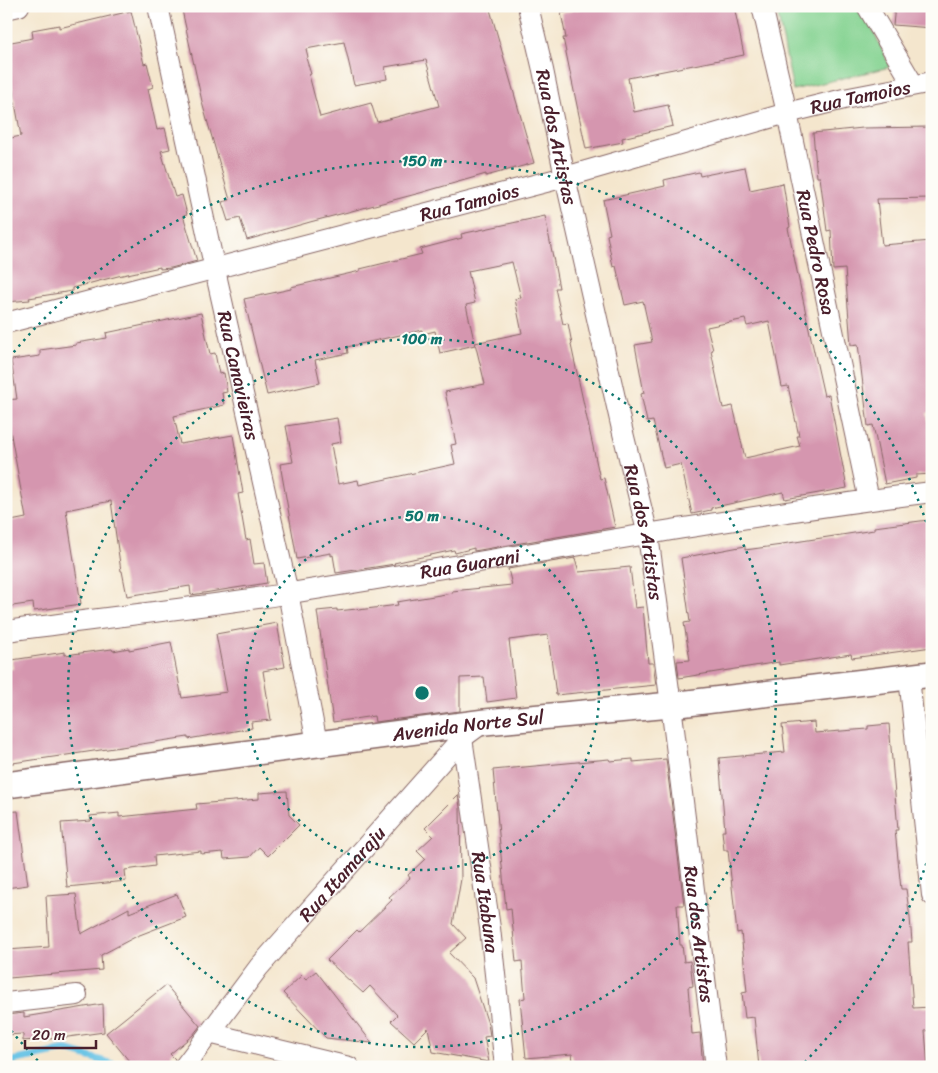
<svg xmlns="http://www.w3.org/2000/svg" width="938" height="1073" font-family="Sriracha,sans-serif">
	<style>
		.park { fill: #85d392; stroke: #68795e }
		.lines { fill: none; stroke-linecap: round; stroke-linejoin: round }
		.stream { stroke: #66c3e5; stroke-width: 7 }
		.building { fill: #d596af; fill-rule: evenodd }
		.minor-casing { stroke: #866564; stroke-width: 22 }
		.tertiary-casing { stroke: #866564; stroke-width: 28 }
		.minor { stroke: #fff; stroke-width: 20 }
		.tertiary { stroke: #fff; stroke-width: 25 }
		.ring { fill: none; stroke: #0f766e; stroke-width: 2.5; stroke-dasharray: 2.5 5 }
		.labels { text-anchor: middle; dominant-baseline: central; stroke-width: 4; stroke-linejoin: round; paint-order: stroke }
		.street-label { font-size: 19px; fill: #4a1f2b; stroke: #fdfcf7 }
		.centre { fill: #0f766e; stroke: #fdfcf7; stroke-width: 2.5 }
		.ring-label { font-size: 15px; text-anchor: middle; font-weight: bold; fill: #0f766e; stroke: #fdfcf7; stroke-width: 4; stroke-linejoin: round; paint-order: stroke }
	</style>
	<rect width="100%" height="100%" fill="#fdfcf7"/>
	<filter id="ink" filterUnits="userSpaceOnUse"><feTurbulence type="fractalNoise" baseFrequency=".02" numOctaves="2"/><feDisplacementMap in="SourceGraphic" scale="10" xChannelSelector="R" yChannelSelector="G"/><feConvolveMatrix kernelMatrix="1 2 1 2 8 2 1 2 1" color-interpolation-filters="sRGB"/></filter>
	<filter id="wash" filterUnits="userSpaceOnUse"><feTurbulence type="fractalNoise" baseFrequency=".0096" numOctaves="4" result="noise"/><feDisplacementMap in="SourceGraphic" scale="20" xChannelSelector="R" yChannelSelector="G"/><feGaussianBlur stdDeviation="1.12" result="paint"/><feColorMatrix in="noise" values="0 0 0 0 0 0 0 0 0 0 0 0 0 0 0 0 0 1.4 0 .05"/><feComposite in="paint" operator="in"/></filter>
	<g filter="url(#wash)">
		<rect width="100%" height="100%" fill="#f4e6cd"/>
		<path class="park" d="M776,6H862L890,67L793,90Z"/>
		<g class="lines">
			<path class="stream" d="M6,1062L66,1050L113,1064L116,1067"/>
		</g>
		<g id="blocks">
			<g class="building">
				<path d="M198,6H489L534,163L486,176V174L420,193L310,222L247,240L240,218L228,221L222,202L230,200L203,106L182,10ZM344,42L354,85L387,79L385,67L426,60L439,106L377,122L371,103L320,117L309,75L311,74L306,58L308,57L306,49Z"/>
				<path d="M594,6H734L744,55L628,78L634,112L668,105L673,126L622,138L623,142L586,149L563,38H566L561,13Z"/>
				<path d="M895,6H913L932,10V28L893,25Z"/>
				<path d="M131,11L144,64L147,63L153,87L148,89L157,130L165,128L170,149L161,151L175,197L182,195L187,214L183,215L197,261L171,268L160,269V267L118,276L72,288V291L29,298L30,300L6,302V234L9,233L6,211V139L21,136L6,53V43L33,38L32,30L59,25V28Z"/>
				<path d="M932,127V198L877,199L882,245L932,241L930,296H932V412L927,413L932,447V474L916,475V478L885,484L873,425L868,426L858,344L851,345L845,269L833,270L831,230L827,231L820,177H817L813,133L863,128Z"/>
				<path d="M745,167L750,190L783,183L790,227L788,228L811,338L824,396L829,395L847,488L785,499L783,492L711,508V510L692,514L681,464L664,468L653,421L647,422L641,394L644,393L635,345L652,342L643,301L625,305L616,266L613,267L607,235L610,234L603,200L665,186L664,180L699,172L700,176ZM745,319L747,326L769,321L782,387L788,386L799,436H797L800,446L745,458L733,406L723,408L711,351L713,350L707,327Z"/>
				<path d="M545,216L559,288H555L563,324L568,323L572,344L571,345L600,479L604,478L615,527L474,551V548L455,553L454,550L394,563L395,564L336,573L333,555L331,556V553L297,559L280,464L293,462L286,426L337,418L341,442L331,444L338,484L358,480L359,485L455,464L451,445L456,444L445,392L485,384L475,343L522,333L515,299L521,298L512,262L468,271L475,303L466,305L475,345L440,353L435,331L423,334L422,330L347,347L348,353L315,360L320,383L267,395L244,299L291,289V287L360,271V269L422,254L420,249L462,238L461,234Z"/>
				<path d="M201,313L210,354L215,353L219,374L224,373L227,392L222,393L224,405L174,416L180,444L233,435L243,493L238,494L246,540L250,539L254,564L264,563L267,583L191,595L190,586L127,596L122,571H121L111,501L66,510L81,604L34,611L33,603L6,607V522L26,518L9,424H6V400L17,399L11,360L40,356V350L76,345V343L107,338L106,333Z"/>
				<path d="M928,520L932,545V647L852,658L851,654L779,665V662L679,678L677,661L690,660L684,623L690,622L681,558L745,546V550L782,545V544L874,530V527Z"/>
				<path d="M575,558L579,572L630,567L635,608L643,607L648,663H653L656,685L556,695L548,635L509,640L516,698L487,702L484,677L460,678V711L375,722L374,716L333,722L317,611L337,609V611L357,609L358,610L398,605L397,602L452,593V591L512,585L508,569Z"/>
				<path d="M277,623L285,667L263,671L271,720L251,722L252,728L188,739V737L148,743L6,764V669H13L12,660L65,652V655L112,649L113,651L129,648V650L171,642L182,698L227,692L216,634Z"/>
				<path d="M814,722L815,733L868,729V726L889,724L898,830H895L901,889H906L910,918L912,942H908L913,1008L931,1007L932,1030L925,1031L928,1067H759L754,1017L745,1018L742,993L747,992L741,932L737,933L728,850H724L722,831H725L719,758L785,752L782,725Z"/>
				<path d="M609,759L610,761L633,759V762L666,759L684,905H677L680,945H682L684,962L690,961L693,986L688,987L692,1034L700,1033L703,1067H574L572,1054L526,1058L520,999L525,998L522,961L516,962L511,908L506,909L493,770Z"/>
				<path d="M287,791L289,815L299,825L268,856L259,847L250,857L224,859L223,852L201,854V851L154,856L155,866L125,870L126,881L67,887L61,823L91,821L90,816L119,813V817L197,809L196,804L259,799V793Z"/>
				<path d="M458,795L460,807L461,879L453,924L466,938L449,953L473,978L488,1024L490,1036L484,1037L489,1062L433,1052L428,1028L414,1042L391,1021L397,1015L370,986L363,993L327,960L357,930L359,932L392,900L389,897L410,878L408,875L425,859L417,851L433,836L425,828Z"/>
				<path d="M18,811L28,885L6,888V812Z"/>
				<path d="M76,894L81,934L129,908V913L177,894L186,917L137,936L101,955L102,970L9,978L7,950L49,947L46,896Z"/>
				<path d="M316,971L372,1043L326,1038L283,993L302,975L306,979Z"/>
				<path d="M166,985L200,1026L193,1035L170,1054L175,1059L172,1067H134L106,1033Z"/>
				<path d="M103,1004L104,1032L61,1038L23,1041V1034L6,1035V1015L24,1013V1017Z"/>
			</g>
		</g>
	</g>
	<g filter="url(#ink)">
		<use href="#blocks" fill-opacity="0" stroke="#866564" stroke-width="1"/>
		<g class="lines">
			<g class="minor-casing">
				<g id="minor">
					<path id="s1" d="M158,6L215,270L288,593L317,743"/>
					<path id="s2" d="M528,6L543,70L565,177L622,429L648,535L671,705L716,1067"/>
					<path id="s3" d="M762,6L787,113L869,500"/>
					<path d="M867,6L913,84"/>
					<path d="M6,9L19,6"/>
					<path id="s4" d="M6,323L565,177L787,113L844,99L932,82"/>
					<path id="s5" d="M6,631C101,618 196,608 291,593C504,559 717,519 932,492"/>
					<path d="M909,677L932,895"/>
					<path id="s6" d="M462,738L490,928L505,1067"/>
					<path d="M6,1003L77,995"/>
					<path d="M209,1033L349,1067"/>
					<path id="s7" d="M184,1067L259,967L462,738L484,722"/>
				</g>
			</g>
			<g class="tertiary-casing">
				<g id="tertiary">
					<path id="s8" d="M6,785L485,722L671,705L932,674"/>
				</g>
			</g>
			<use href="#minor" class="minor"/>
			<use href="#tertiary" class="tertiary"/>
		</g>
	</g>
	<g class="ring">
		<circle cx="422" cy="693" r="177"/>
		<circle cx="422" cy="693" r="354"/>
		<path d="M931 849A532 532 0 0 1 801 1066M43 1066A532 532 0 0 1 9 1028M9 358A532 532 0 0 1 931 537"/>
	</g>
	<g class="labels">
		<g class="street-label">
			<text stroke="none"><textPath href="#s4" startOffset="884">Rua Tamoios</textPath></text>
			<text stroke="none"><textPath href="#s2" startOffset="134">Rua dos Artistas</textPath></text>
			<text stroke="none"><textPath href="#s4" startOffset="479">Rua Tamoios</textPath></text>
			<text stroke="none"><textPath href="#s3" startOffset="252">Rua Pedro Rosa</textPath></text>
			<text stroke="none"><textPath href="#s1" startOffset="378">Rua Canavieiras</textPath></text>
			<text stroke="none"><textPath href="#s2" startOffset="539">Rua dos Artistas</textPath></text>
			<text stroke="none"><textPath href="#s5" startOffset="469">Rua Guarani</textPath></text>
			<text stroke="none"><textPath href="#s8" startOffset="466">Avenida Norte Sul</textPath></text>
			<text stroke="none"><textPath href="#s7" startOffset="250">Rua Itamaraju</textPath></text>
			<text stroke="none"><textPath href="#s6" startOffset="166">Rua Itabuna</textPath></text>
			<text stroke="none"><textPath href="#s2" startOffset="945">Rua dos Artistas</textPath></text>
		</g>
	</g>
	<circle cx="422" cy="693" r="8" class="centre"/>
	<g class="ring-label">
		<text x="422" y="166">150 m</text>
		<text x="422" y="344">100 m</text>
		<text x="422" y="521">50 m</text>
	</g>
	<rect width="938" height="1073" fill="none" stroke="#fdfcf7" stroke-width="25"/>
	<path d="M25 1040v8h71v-8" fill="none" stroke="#4a1f2b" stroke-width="2.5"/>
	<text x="32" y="1040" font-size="15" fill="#4a1f2b" stroke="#fdfcf7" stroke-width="4" paint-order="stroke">20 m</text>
</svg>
